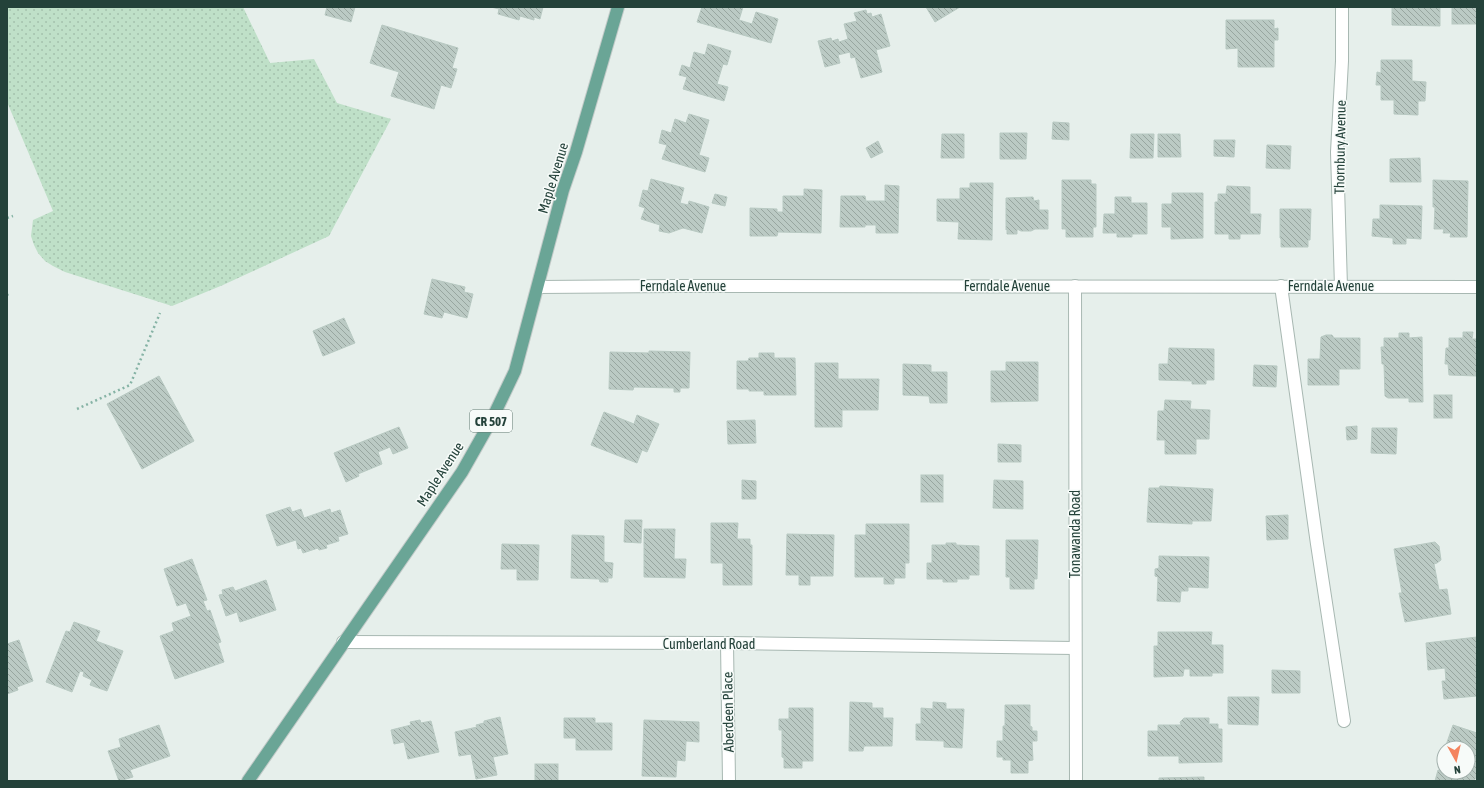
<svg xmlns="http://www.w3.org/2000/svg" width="1484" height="788" font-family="'Asap Condensed',sans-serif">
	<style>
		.park { fill: url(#park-dots) }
		.building { fill: url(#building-back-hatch); stroke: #b8c9c2 }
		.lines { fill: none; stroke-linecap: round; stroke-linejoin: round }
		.minor-casing { stroke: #a8b8b2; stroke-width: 14 }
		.major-casing { stroke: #c2cac8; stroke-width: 14 }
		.path { stroke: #86b3a5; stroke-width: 2.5; stroke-dasharray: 2 3; stroke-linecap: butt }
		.minor { stroke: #fff; stroke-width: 12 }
		.major { stroke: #6aa596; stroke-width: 12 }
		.labels { text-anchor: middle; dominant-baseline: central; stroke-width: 3; stroke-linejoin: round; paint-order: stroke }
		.shield { fill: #f7fbf9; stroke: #637a73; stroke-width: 1 }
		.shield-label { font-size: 13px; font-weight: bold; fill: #24423a }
		.street-label { font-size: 14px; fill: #24423a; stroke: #f7fbf9 }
	</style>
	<defs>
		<pattern id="park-dots" width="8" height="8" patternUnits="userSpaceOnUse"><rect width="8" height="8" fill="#bfe0c8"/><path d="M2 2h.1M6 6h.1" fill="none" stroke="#a4c1ad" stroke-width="1.8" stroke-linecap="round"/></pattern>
		<pattern id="building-back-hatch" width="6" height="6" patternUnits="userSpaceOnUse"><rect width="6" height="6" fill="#bbcac4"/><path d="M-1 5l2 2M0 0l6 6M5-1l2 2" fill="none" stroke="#98a6a0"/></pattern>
	</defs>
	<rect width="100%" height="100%" fill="#e6efeb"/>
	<path class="park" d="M7,7H243L270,63L314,59L337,103L391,119L329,236L223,285L172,306L65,272L53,266L45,261L38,253L34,245L31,236L33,220L53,211L7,102Z"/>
	<g class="building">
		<path d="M327,7H355L351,22L325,15Z"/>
		<path d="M491,7H543L540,19L534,17V20L520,16L519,20L498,14L499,9Z"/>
		<path d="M702,7H743L739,20L752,24L756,12L778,19L771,43L697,22Z"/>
		<path d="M926,7H960L935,22Z"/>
		<path d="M1392,7H1440V26L1392,25Z"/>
		<rect x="1452" y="7" width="25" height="17"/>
		<path d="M866,10L867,14L871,13L872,17L881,14L890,46L876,50L882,72L861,78L855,57L851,58L850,52L838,55L840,63L825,67L818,41L831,38L832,41L838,39L839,42L848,39L844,24L857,21L854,13Z"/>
		<path d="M1226,20H1274V29L1278,28V40H1274V67H1238V48L1226,49Z"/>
		<path d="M382,25L458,48L452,68L457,69L451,88L441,85L434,109L391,96L399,72L370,63Z"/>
		<path d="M708,44L731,51L727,65L723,64L717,84L728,87L724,101L683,89L687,77L679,75L682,65L690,68L694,52L705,55Z"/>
		<path d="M1381,60H1412V81L1426,82L1425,101H1418V115L1394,114V100H1381V85H1376L1377,72L1381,73Z"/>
		<path d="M689,114L709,120L699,155L709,158L705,172L662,159L667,145L659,143L662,130L671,133L675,119L686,123Z"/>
		<path d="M1053,122L1069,123V140L1052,139Z"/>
		<path d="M1000,133H1027L1026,159H1000Z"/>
		<path d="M942,134H964V158H941Z"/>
		<path d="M1131,134H1154L1153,158H1130Z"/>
		<path d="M1158,134H1180L1181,157H1158Z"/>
		<path d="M1214,140H1235L1234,157L1214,156Z"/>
		<path d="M878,141L883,152L871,158L866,148Z"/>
		<path d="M1267,145L1291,146L1290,169L1266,168Z"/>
		<path d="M1420,158L1421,182H1390V159Z"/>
		<path d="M651,179L684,188L680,203L688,205L689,201L709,207L702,233L683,228L669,233L659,231L660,225L641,219L645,208L639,206L643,190L648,191Z"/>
		<path d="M1062,180H1091V184H1096V227H1093V237H1066V229H1062Z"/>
		<path d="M1433,180L1468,181L1467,237H1450L1451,233H1443L1444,229H1434L1435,207H1433Z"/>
		<path d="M970,183H993L992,240L958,239L959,222L937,221V199H960V188H970Z"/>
		<path d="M885,185L899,186L898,233H876V225H865V227H840L841,196H865L866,201H885Z"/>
		<path d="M1227,186L1250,187V214H1261L1260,234H1240V239H1229V234H1215V202H1218V194H1226Z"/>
		<path d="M804,189L822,190L821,233L778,232L777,236H750V208L777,209V212H783V196H804Z"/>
		<path d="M1172,193H1203V238L1171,239V227H1162V204H1172Z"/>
		<path d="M715,194L727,197L725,206L712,203Z"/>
		<path d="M1033,197L1034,201L1039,200V210H1048V229H1035L1031,231H1021L1017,229V234H1007V229L1006,230V198Z"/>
		<path d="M1115,197H1131V203H1147V234H1132V237H1117V233H1103L1104,214H1115Z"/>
		<path d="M1380,205L1422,206L1421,239L1406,238V244H1393V238L1372,236L1373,219H1380Z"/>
		<path d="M1280,209H1311L1310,240H1308V247H1281V239L1280,238Z"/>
		<path d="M432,279L465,287L464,292L473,294L467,318L444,312L442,318L424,314Z"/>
		<path d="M344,318L355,343L323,356L313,331Z"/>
		<path d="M1463,332H1473L1472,339H1477V376L1449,375L1448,364H1445L1446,348H1449V338H1463Z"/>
		<path d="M1399,333H1409V338L1422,337L1423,402H1409V398H1388L1385,396L1384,364H1382L1381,347H1384V338H1399Z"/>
		<path d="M1326,335H1332L1334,338H1360V369H1339V385H1308V359H1320L1321,337Z"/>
		<path d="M1169,348L1214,349V380H1206V384H1192V381L1159,380V364H1168Z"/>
		<path d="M649,351L690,352L689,388H680V392H674V388L634,387L633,390L609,389L610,352L649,353Z"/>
		<path d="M759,353H774V358H795L796,395H764V391H749V389H737V361H748L749,358H759Z"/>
		<path d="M1006,362H1038V401L991,402V371H1006Z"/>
		<path d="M815,363H838V379H879L878,410H842V427H815Z"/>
		<path d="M903,364L931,365V372H947V403H930L929,396L903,395Z"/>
		<path d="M1254,365L1277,366L1276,387L1253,386Z"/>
		<path d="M159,376L194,441L142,469L107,404Z"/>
		<rect x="1434" y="395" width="18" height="23"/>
		<path d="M1165,400L1191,401L1190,409L1210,410L1209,439H1196V454H1165V440H1157L1158,411H1164Z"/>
		<path d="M604,412L634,424L637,415L659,424L647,452L642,450L637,463L591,445Z"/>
		<path d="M755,420L756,443L728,444L727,421Z"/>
		<path d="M1357,426V439L1347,440L1346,427Z"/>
		<path d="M399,427L408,448L393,454L390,447L378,452L382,464L358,474L359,476L346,482L334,453Z"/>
		<path d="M1372,428H1397L1396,454L1371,453Z"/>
		<path d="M998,444L1021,445V462H998Z"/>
		<rect x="921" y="475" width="22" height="27"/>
		<path d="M742,480L756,481V499H742Z"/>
		<path d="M994,480L1023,481V509L993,508Z"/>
		<path d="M1160,486L1213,489L1211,521H1192V524L1147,522L1149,488H1159Z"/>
		<path d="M290,507L292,512L301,509L304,518L330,509L331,513L340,510L348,534L338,537L339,541L326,545L327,548L319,550L318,548L303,553L301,548L298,549L296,540L277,546L266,515Z"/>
		<path d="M1288,515V539L1267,540L1266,516Z"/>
		<path d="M625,520H642L641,543L624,542Z"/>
		<path d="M711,523H738L737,539H750V545H752V585H723V563H711Z"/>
		<path d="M866,524H909V563H905V578H894V584H884V577H855V535H866Z"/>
		<path d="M644,529H675L674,559H686L685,578L644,577Z"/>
		<path d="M787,534L834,535L833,576H810V585H799V575H786Z"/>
		<path d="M572,535L604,536V562L613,563L612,578H608V582H600L599,579L571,578Z"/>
		<path d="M1006,540H1038L1037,579H1034V589H1010V577H1006Z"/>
		<path d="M1435,542L1439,546L1441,560L1437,563L1434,564L1439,590L1447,589L1451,614L1405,622L1399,593H1402L1394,549Z"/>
		<path d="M946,543H956V545L979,546V575H969V579H957V582H943V579H927V563H932V545H946Z"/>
		<path d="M502,544L539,545L538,580H517V569H501Z"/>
		<path d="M1159,556L1209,557L1208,588L1188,587V591H1181L1180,602L1157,601L1158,577L1155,576V569L1159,568Z"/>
		<path d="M192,559L207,600L203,601L207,611L210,610L221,642L218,643L224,662L175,679L160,636L174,631L172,623L191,616L186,603L177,606L164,569Z"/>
		<path d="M266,580L276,610L240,622L237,612L226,616L219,595L223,594L222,590L233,587L235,591Z"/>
		<path d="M74,622L100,631L96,641L123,651L107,691L90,685L92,680L83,676L84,672L80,671L72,692L46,682L66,631L70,632Z"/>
		<path d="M1158,632H1212L1211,645H1223V673H1212V676H1190V669H1184L1183,676L1154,677V646H1158Z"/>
		<path d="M1477,637V696L1444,699L1442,681H1446L1445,668L1428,670L1426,643Z"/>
		<path d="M19,640L33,681L17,687L18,690L7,694V644Z"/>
		<path d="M1272,670L1300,671V693H1272Z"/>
		<path d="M1228,697H1259L1258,725L1228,724Z"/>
		<path d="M850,702L872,703V708H883V718H893L892,746H864L863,751H849Z"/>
		<path d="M933,702L946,703V709H964L962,748L944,747V741L916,740V724H921V708L933,709Z"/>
		<path d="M1005,705H1030V726L1032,727V731H1037V741H1032L1033,760L1028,761V773H1011V760H1003V757H997V741H1003V726H1005Z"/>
		<path d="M789,708H813V761H802V768H784V758L782,757V730H779V719H789Z"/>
		<path d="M500,717L508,754L493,757L497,775L476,779L471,754L459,756L455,732L477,727L476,725L484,723V721Z"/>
		<path d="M564,718H595V723H612V750H576V738H564Z"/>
		<path d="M1184,718H1209V724H1218V729H1222V762L1179,763V756H1148V731H1158V725H1181L1180,722Z"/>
		<path d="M420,720L421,723L431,721L439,752L408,759L404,742L394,744L391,730L411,725L410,722Z"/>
		<path d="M644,720L699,722V742L686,741L685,761L677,760L676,777L642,776Z"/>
		<path d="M159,725L170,756L130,770L133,777L119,781L108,751L121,747L119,739Z"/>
		<path d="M1453,725L1477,733V777H1476L1474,781H1435L1438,770L1442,772L1444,766V772H1468V748H1445Z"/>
		<rect x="535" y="764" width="23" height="17"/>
		<path d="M1204,777V781H1159V778Z"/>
	</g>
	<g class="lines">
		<g class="minor-casing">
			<g id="minor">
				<path d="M1075,286L1076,781"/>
				<path d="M1281,286L1317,544L1344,721"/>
				<path d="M538,287L676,286L1477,287"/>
				<path d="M1341,287L1337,152L1342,61V7"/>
				<path d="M343,642L727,643L1075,648"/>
				<path d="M727,643L729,781"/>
			</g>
		</g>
		<g class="major-casing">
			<path id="major" d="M248,781L462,472L492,419L515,371L563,190L576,152L618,7"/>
		</g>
		<g class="path">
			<path d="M7,218L13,216"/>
			<path d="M7,294L8,296"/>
			<path d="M77,409L130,385L160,313"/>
		</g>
		<use href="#minor" class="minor"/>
		<use href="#major" class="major"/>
	</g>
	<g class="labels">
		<rect class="shield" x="470" y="410" width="42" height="22" rx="3"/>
		<g class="shield-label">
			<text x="491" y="421">CR 507</text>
		</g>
		<g class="street-label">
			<text transform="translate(1340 147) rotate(-89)">Thornbury Avenue</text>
			<text transform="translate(553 178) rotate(-73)">Maple Avenue</text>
			<text x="683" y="286">Ferndale Avenue</text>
			<text x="1007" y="286">Ferndale Avenue</text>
			<text x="1331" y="286">Ferndale Avenue</text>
			<text transform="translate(440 474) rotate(-57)">Maple Avenue</text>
			<text transform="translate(1075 534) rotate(-90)">Tonawanda Road</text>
			<text x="709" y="644">Cumberland Road</text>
			<text transform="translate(728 712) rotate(-91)">Aberdeen Place</text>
		</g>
	</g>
	<rect width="1484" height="788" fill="none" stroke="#24423a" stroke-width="16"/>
	<g transform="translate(1456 760) rotate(172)"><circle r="19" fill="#f7fbf9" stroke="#a3b1ad"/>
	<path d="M0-3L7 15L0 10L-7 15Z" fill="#f4845f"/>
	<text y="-6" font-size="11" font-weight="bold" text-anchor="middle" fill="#24423a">N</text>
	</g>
</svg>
